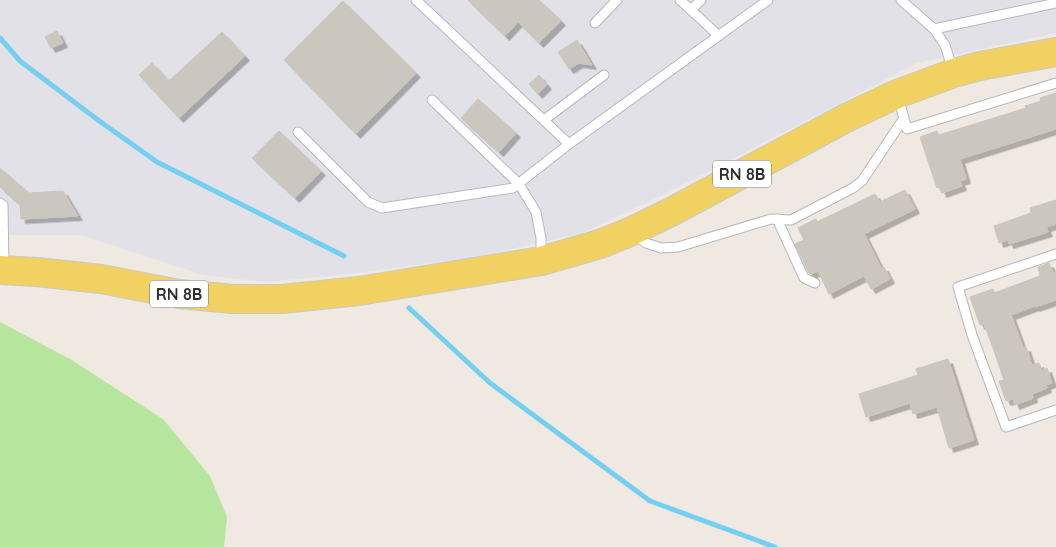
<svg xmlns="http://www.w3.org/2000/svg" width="1056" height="547" font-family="Quicksand,sans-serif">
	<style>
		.industrial { fill: #e3e1e8 }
		.green { fill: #b6e59e }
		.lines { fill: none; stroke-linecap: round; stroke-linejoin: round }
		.stream { stroke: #75cff0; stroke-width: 5 }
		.building { fill: #cbc7bf; stroke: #cbc5ba; filter: url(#shadow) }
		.service-casing { stroke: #b4b7c1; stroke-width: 11 }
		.primary-casing { stroke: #c9c9c9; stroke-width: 30 }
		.service { stroke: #fff; stroke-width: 9 }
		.primary { stroke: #f2d163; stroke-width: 28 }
		.labels { text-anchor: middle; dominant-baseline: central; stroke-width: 4; stroke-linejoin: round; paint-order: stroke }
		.shield { fill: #fff; stroke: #6d6d6d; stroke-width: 1 }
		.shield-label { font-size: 16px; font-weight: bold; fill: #2e2e2e }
	</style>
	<defs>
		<filter id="shadow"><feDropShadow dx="4.5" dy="4.5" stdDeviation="0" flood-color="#0004"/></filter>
	</defs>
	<rect width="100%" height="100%" fill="#efe9e1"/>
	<path class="industrial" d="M0,0H1056V33L917,63L663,195L582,233L476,257L348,274L266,282L203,275L81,235H0Z"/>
	<path class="green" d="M0,322L70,359L163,419L210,476L227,517L224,547H0Z"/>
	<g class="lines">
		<g class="stream">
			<path d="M0,38L20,61L98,120L157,162L344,256"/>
			<path d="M409,308L490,383L650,501L775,547"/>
		</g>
	</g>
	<g class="building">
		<path d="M468,0H539L561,21L539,43L518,22L505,36Z"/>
		<path d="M343,1L416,73L356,134L284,60Z"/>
		<path d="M57,31L63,43L51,48L45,37Z"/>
		<path d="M222,32L245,56L179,118L139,75L152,63L169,81Z"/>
		<path d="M577,40L592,65L579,63L569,69L558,52Z"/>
		<path d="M539,75L547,85L538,94L529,84Z"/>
		<path d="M1056,93V129L960,159L966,179L960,181L962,186L942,193L940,187L937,188L920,137L937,131L939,135L1026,108L1025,106L1041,101L1040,98Z"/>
		<path d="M478,99L516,133L499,152L461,118Z"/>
		<path d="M279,131L321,171L295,198L252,158Z"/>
		<path d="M0,168L29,193L63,191L78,216L21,219L20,204L0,187Z"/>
		<path d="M905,190L915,209L864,234L881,268L884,267L890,279L871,289L864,276L829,294L818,271L811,274L809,273L807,269L795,244L804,240L798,228L816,219L817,222L875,194L880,202Z"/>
		<path d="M1056,200V224L1046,227L1048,232L1009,244L1008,240L999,243L994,226L1031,213L1030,208Z"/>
		<path d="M1049,263L1053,273L1056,272V300L1035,307V306L1011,315L1023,348L1026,347L1032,365L1039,363L1042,370L1047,368L1052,383L1046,385L1047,388L1032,394L1033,398L1015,405L1013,399L1006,401L999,381L1004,380L992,345L984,324L980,325L970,297L993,289L994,293L1040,276L1038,267Z"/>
		<path d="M948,359L974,440L949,448L937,407L913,414L910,403L866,417L859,394L918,375L916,369Z"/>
	</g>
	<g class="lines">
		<g class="service-casing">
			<g id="service">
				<path d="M416,0L569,144"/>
				<path d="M680,0L719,36"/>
				<path d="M901,0L934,29L945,45L953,71"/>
				<path d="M691,10L701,0"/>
				<path d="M595,23L617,0"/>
				<path d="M934,29L1056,3"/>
				<path d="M898,97L907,129L1056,83"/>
				<path d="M432,100L519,184L536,212L541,238V259"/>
				<path d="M544,120L604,75"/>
				<path d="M298,132L368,202L382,208L513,188L569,144L768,0"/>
				<path d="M0,203L3,205L4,267"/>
				<path d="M777,219L804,278L815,283"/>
				<path d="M634,235L646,243L661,248L678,247L771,219L791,220L853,188L862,181L904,118"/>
				<path d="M1056,254L958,287L972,335L1006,427L1056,410"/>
			</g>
		</g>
		<g class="primary-casing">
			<path id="primary" d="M0,270L37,272L101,279L179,294L233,299H282L359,291L541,261L600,244L630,232L673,211L848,117L897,94L954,73L980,66L1056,52"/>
		</g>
		<use href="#service" class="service"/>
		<use href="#primary" class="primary"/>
	</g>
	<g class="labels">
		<g class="shield">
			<rect x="713" y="160.5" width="58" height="27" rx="4"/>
			<rect x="150" y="280.5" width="58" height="27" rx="4"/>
		</g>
		<g class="shield-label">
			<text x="742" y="174">RN 8B</text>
			<text x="179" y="294">RN 8B</text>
		</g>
	</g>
</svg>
